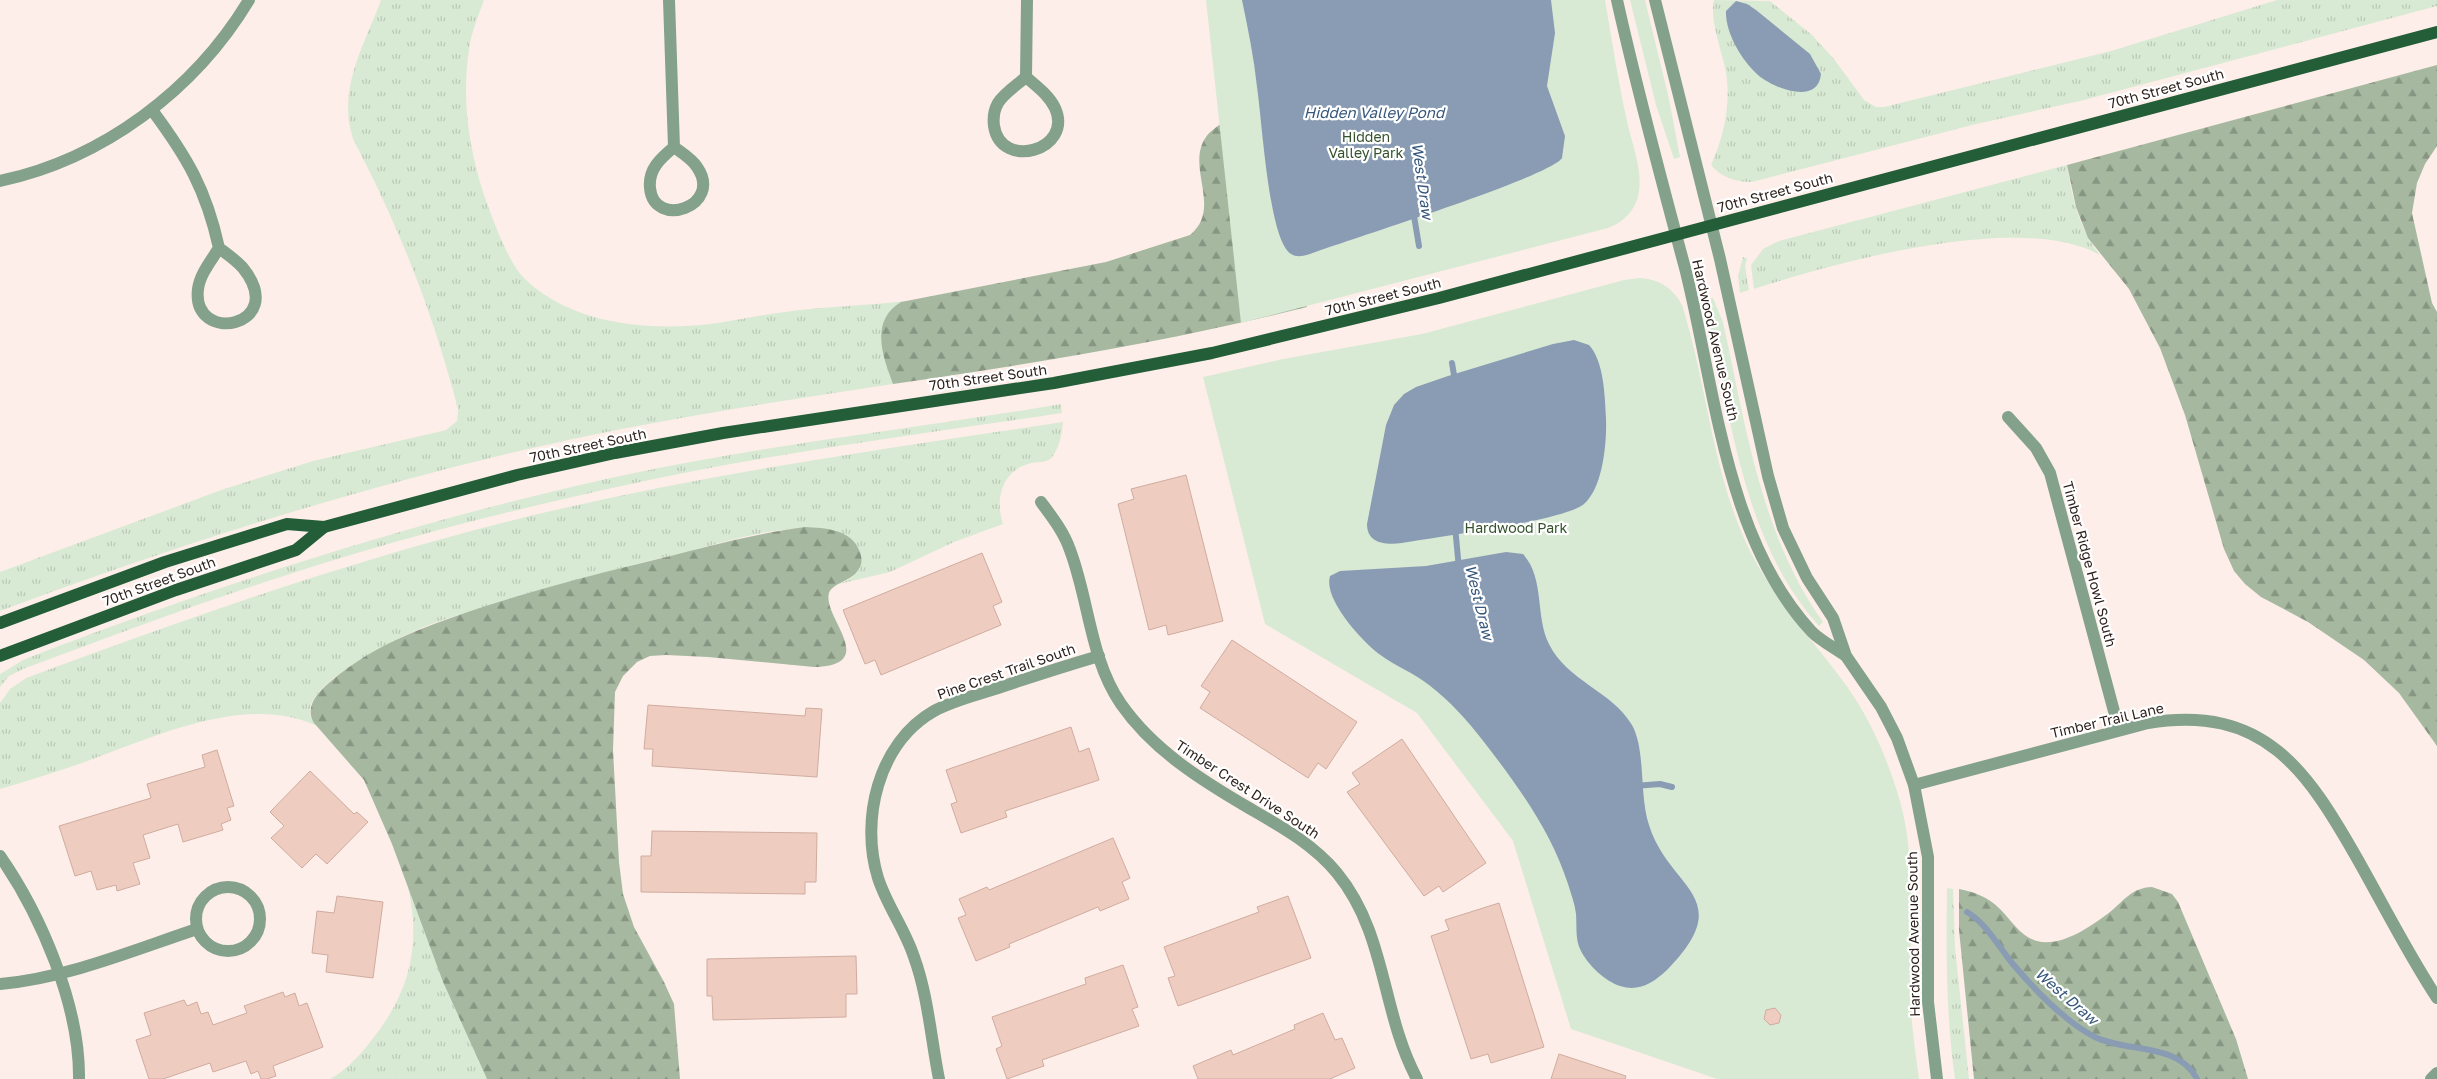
<svg xmlns="http://www.w3.org/2000/svg" width="2437" height="1079" font-family="'Golos Text',sans-serif">
	<style>
		.grass { fill: url(#grass-tufts) }
		.forest { fill: url(#forest-firs) }
		.green { fill: #d9ead4 }
		.water { fill: #899cb4 }
		.lines { fill: none; stroke-linecap: round; stroke-linejoin: round }
		.stream { stroke: #899cb4; stroke-width: 6 }
		.building { fill: #eeccc0; stroke: #d0ac9f }
		.minor { stroke: #84a18c; stroke-width: 12 }
		.major { stroke: #235e39; stroke-width: 12 }
		.labels { text-anchor: middle; dominant-baseline: central; stroke-width: 4.5; stroke-linejoin: round; paint-order: stroke }
		.street-label { font-size: 14px; fill: #2c1f1a; stroke: #fff }
		.park-label { font-size: 14px; fill: #33512b; stroke: #fff }
		.water-label { font-size: 15px; font-style: italic; fill: #37577c; stroke: #fff }
	</style>
	<defs>
		<pattern id="grass-tufts" width="24" height="20" patternUnits="userSpaceOnUse" patternTransform="scale(1.25)"><rect width="24" height="20" fill="#d9ead4"/><path d="M3 7l-1-3M5 7V3M7 7l1-3M15 17l-1-3M17 17v-4M19 17l1-3" fill="none" stroke="#bac8b5"/></pattern>
		<pattern id="forest-firs" width="22" height="20" patternUnits="userSpaceOnUse" patternTransform="scale(1.25)"><rect width="22" height="20" fill="#a6b9a0"/><path d="M5 1l3.5 6h-7zM16 11l3.5 6h-7z" fill="#879682"/></pattern>
	</defs>
	<rect width="100%" height="100%" fill="#feeee9"/>
	<g class="grass">
		<path d="M381,0H484C479,14 473,29 470,43C461,96 468,145 484,195C493,219 502,246 516,268C524,280 537,290 550,298C595,326 658,330 710,324C735,321 760,315 785,312C825,306 865,306 905,301C868,316 883,356 893,384C774,402 654,420 537,447C353,489 177,545 0,611V572L224,489L313,461L446,430L457,421L458,409C432,310 400,229 353,139C337,89 364,46 381,0Z"/>
		<path d="M1714,0L1770,1L1812,35L1834,59L1864,100L1876,107H1884L2111,51L2277,0H2437V6L2080,101L1976,124L1752,182C1736,182 1722,178 1711,165C1724,137 1731,103 1726,72C1722,52 1709,18 1714,0Z"/>
		<path d="M2067,165C2072,197 2079,229 2100,255C2023,211 1836,262 1754,289L1751,265L1763,249L1779,241Z"/>
		<path d="M1743,257L1747,259L1745,266L1749,290L1740,293L1738,276Z"/>
		<path d="M1061,404L1062,413C916,435 770,453 626,485C511,510 398,539 287,575C198,603 110,637 23,669L9,676L0,687V674L23,660L43,652C238,578 435,515 639,472C779,443 921,428 1061,404Z"/>
		<path d="M1063,422C1062,433 1060,446 1053,456C1047,464 1038,461 1028,464C1001,472 995,500 1003,524L954,542L890,572L839,584C886,566 852,528 815,528C769,527 722,543 678,554C615,569 554,585 492,605C469,612 446,618 424,627C399,637 307,682 310,713C310,718 314,722 317,726C247,693 157,736 90,760C61,771 30,780 0,789V703L10,689L26,678C195,615 363,556 538,514C712,473 887,448 1063,422Z"/>
		<path d="M408,887L443,982L487,1079H330C348,1069 362,1053 374,1037C410,991 421,945 408,887Z"/>
		<path d="M1947,888L1953,889L1955,948L1969,1079H1955C1946,1015 1946,952 1947,888Z"/>
	</g>
	<g class="forest">
		<path d="M2437,65V146L2425,164L2417,183L2412,213L2432,303L2437,312V746L2399,693L2364,660L2308,622L2261,597L2245,584L2234,571L2224,549L2185,415L2160,348L2129,289L2088,238L2076,207L2067,165Z"/>
		<path d="M1223,122L1307,307C1170,341 1033,364 893,384C883,357 869,321 901,302L1106,262L1190,235C1223,208 1185,167 1206,137C1210,131 1217,127 1223,122Z"/>
		<path d="M805,527C825,528 852,529 860,552C863,561 862,566 856,573C849,581 832,584 829,593C822,617 881,665 814,667L708,657L666,655L650,656L637,662L623,676L615,692L613,750L619,862L623,894L634,927L664,982L674,1004L680,1079H487L443,982L392,844L364,780L314,723C304,707 318,692 330,682C376,642 432,624 489,605C540,589 590,575 642,563C696,550 750,534 805,527Z"/>
		<path d="M2152,887L2172,894L2178,902L2236,1039L2248,1079H1974L1959,930V889C1975,892 1988,897 2000,909C2011,920 2021,937 2037,941C2061,948 2093,925 2110,912C2125,900 2131,888 2152,887Z"/>
	</g>
	<g class="green">
		<path d="M1206,0H1605C1612,40 1618,81 1627,121C1632,145 1644,172 1638,196C1635,211 1622,223 1608,228L1241,323Z"/>
		<path d="M1630,0H1645L1669,99L1680,157L1674,159L1656,105Z"/>
		<path d="M1640,278C1659,279 1673,288 1682,305C1708,387 1712,475 1751,553C1776,602 1814,641 1846,685C1871,720 1888,760 1900,801C1917,863 1910,929 1910,992C1911,1021 1915,1050 1919,1079H1717L1571,1029L1513,841L1417,713L1265,624L1203,377L1283,359L1422,334L1624,280Z"/>
		<path d="M1713,298L1723,322C1746,426 1760,533 1823,622L1819,626C1745,544 1733,427 1709,324L1707,299Z"/>
	</g>
	<g class="water">
		<path d="M1242,0H1551L1555,33L1547,86L1565,136L1562,158C1550,177 1347,240 1310,254C1301,257 1292,258 1286,249C1268,223 1262,122 1257,87C1254,58 1248,29 1242,0Z"/>
		<path d="M1736,1L1747,4L1756,10L1810,54L1821,74C1818,106 1773,88 1758,75C1742,61 1725,33 1726,11Z"/>
		<path d="M1574,340L1589,345C1604,361 1605,397 1606,418C1607,442 1603,488 1584,504C1564,521 1435,537 1402,543C1386,545 1367,544 1367,524L1386,425L1394,405L1404,394L1416,387L1448,376L1553,344Z"/>
		<path d="M1506,552L1523,554C1545,578 1535,616 1549,644C1567,681 1612,691 1632,725C1646,750 1639,795 1649,825C1669,890 1739,896 1667,970C1653,983 1639,992 1620,986C1605,981 1588,965 1581,951C1575,940 1577,927 1576,914C1575,904 1571,894 1568,884C1551,831 1518,786 1484,742C1468,721 1450,701 1429,685C1414,673 1395,666 1379,654C1362,641 1323,599 1330,576L1340,571L1426,566Z"/>
	</g>
	<g class="lines">
		<g class="stream">
			<path d="M1413,210L1419,246"/>
			<path d="M1452,363L1455,381"/>
			<path d="M1455,526L1459,569"/>
			<path d="M1634,786L1660,784L1672,787"/>
			<path d="M1967,912C1987,924 1998,946 2012,963C2034,989 2065,1022 2095,1037C2127,1053 2178,1042 2197,1079"/>
		</g>
	</g>
	<g class="building">
		<path d="M1186,475L1223,621L1168,635L1166,625L1149,630L1118,504L1134,499L1131,489Z"/>
		<path d="M982,553L1002,602L993,606L1001,625L881,675L875,660L865,664L843,610Z"/>
		<path d="M1232,640L1357,722L1326,769L1318,763L1308,778L1200,708L1210,692L1201,686Z"/>
		<path d="M648,705L805,716L806,708L822,709L817,777L652,766L653,749H644Z"/>
		<path d="M1071,727L1079,752L1089,748L1099,780L1005,811L1007,817L961,833L951,804L957,802L946,770Z"/>
		<path d="M1402,739L1486,863L1443,892L1439,886L1424,896L1347,792L1360,784L1352,773Z"/>
		<path d="M217,750L234,806L227,808L231,820L221,824L223,830L183,842L178,824L143,835L150,858L133,863L140,884L117,891L116,885L97,890L91,871L75,876L59,826L151,798L147,784L205,767L202,755Z"/>
		<path d="M310,771L354,814L357,812L368,822L327,864L316,854L302,868L271,838L284,826L270,812Z"/>
		<path d="M652,831L817,833L816,882H805V894L641,892V856H651Z"/>
		<path d="M1113,838L1130,878L1122,882L1129,899L1100,911L1098,907L1009,944L1010,947L976,961L958,918L966,915L959,899L987,887L989,890Z"/>
		<path d="M337,896L383,902L373,978L326,972L328,955L312,953L317,911L334,913Z"/>
		<path d="M1288,896L1311,958L1178,1006L1168,978L1175,976L1164,947L1259,912L1257,907Z"/>
		<path d="M1499,903L1544,1047L1491,1063L1488,1054L1471,1059L1431,936L1449,930L1445,920Z"/>
		<path d="M856,956L857,994H846V1017L713,1020L712,996H707V959Z"/>
		<path d="M1123,965L1138,1007L1132,1009L1139,1026L1042,1060L1044,1066L1007,1079L996,1049L1002,1046L992,1017L1086,984L1085,978Z"/>
		<path d="M283,992L285,997L295,993L299,1006L307,1003L323,1047L273,1066L276,1076L267,1079H261L258,1071L251,1074L246,1061L213,1072L210,1063L163,1079H149L136,1040L151,1035L144,1013L184,1000L187,1006L197,1002L201,1014L208,1012L213,1025L247,1013L244,1006Z"/>
		<path d="M1775,1008L1781,1015L1779,1023L1770,1025L1764,1019L1766,1010Z"/>
		<path d="M1323,1013L1335,1040L1342,1038L1355,1068L1330,1079H1198L1193,1066L1231,1050L1233,1055L1295,1029L1294,1025Z"/>
		<path d="M1559,1054L1626,1076L1625,1079H1551Z"/>
	</g>
	<g class="lines">
		<g class="minor">
			<path d="M669,0L674,147C682,153 692,159 697,167C724,206 654,230 650,188C648,169 661,158 674,147"/>
			<path d="M1617,0C1637,90 1661,179 1685,268C1715,386 1725,539 1812,632C1821,641 1835,648 1846,656"/>
			<path d="M1655,0L1720,259L1768,476L1783,528L1807,578L1833,618L1846,656L1881,707L1897,738L1914,785L1928,857V1002L1937,1079"/>
			<path d="M1026,77C1036,86 1049,95 1055,108C1074,150 1001,171 994,126C993,118 994,110 998,103C1004,93 1017,85 1026,77L1027,0"/>
			<path d="M152,110C187,157 206,189 219,248C211,261 200,274 198,289C191,346 290,327 243,268C236,260 227,254 219,248"/>
			<path d="M0,181C103,159 195,90 249,0"/>
			<path d="M2008,417L2036,448L2050,473L2119,730"/>
			<path d="M1041,502C1052,517 1064,532 1070,550C1089,600 1090,659 1121,704C1153,750 1201,780 1249,808C1280,826 1313,844 1337,873C1387,934 1381,1012 1417,1079"/>
			<path d="M1914,785L2148,723C2264,704 2307,770 2358,860C2384,906 2408,954 2437,998"/>
			<path d="M0,856C41,915 80,1006 79,1079"/>
			<circle cx="228" cy="919" r="32"/>
			<path d="M0,984C67,978 134,950 197,929"/>
			<path d="M939,1079C931,1039 928,995 914,957C905,929 887,906 878,878C860,820 878,743 934,711C954,700 977,695 998,688C1031,677 1065,666 1099,656"/>
			<path d="M2431,1079L2437,1073"/>
		</g>
		<g class="major">
			<path d="M0,623L165,562L287,524L324,527L517,475L615,453L723,433L1054,383L1212,353L1439,298L2437,32"/>
			<path d="M0,656L176,590L296,550L324,527"/>
		</g>
	</g>
	<g class="labels">
		<g class="street-label">
			<text transform="translate(2166 88) rotate(-15)">70th Street South</text>
			<text transform="translate(1775 192) rotate(-15)">70th Street South</text>
			<text transform="translate(1383 296) rotate(-14)">70th Street South</text>
			<text transform="translate(1716 340) rotate(77)">Hardwood Avenue South</text>
			<text transform="translate(988 377) rotate(-8)">70th Street South</text>
			<text transform="translate(588 445) rotate(-12)">70th Street South</text>
			<text transform="translate(2090 564) rotate(75)">Timber Ridge Howl South</text>
			<text transform="translate(159 581) rotate(-20)">70th Street South</text>
			<text transform="translate(1006 671) rotate(-19)">Pine Crest Trail South</text>
			<text transform="translate(2107 720) rotate(-13)">Timber Trail Lane</text>
			<text transform="translate(1248 789) rotate(33)">Timber Crest Drive South</text>
			<text transform="translate(1913 934) rotate(-91)">Hardwood Avenue South</text>
		</g>
		<g class="park-label">
			<text x="1366" y="136">Hidden<tspan x="1366" dy="16">Valley Park</tspan></text>
			<text x="1516" y="527">Hardwood Park</text>
		</g>
		<g class="water-label">
			<text x="1374" y="112">Hidden Valley Pond</text>
			<text transform="translate(1423 181) rotate(82)">West Draw</text>
			<text transform="translate(1480 602) rotate(76)">West Draw</text>
			<text transform="translate(2067 996) rotate(41)">West Draw</text>
		</g>
	</g>
</svg>
